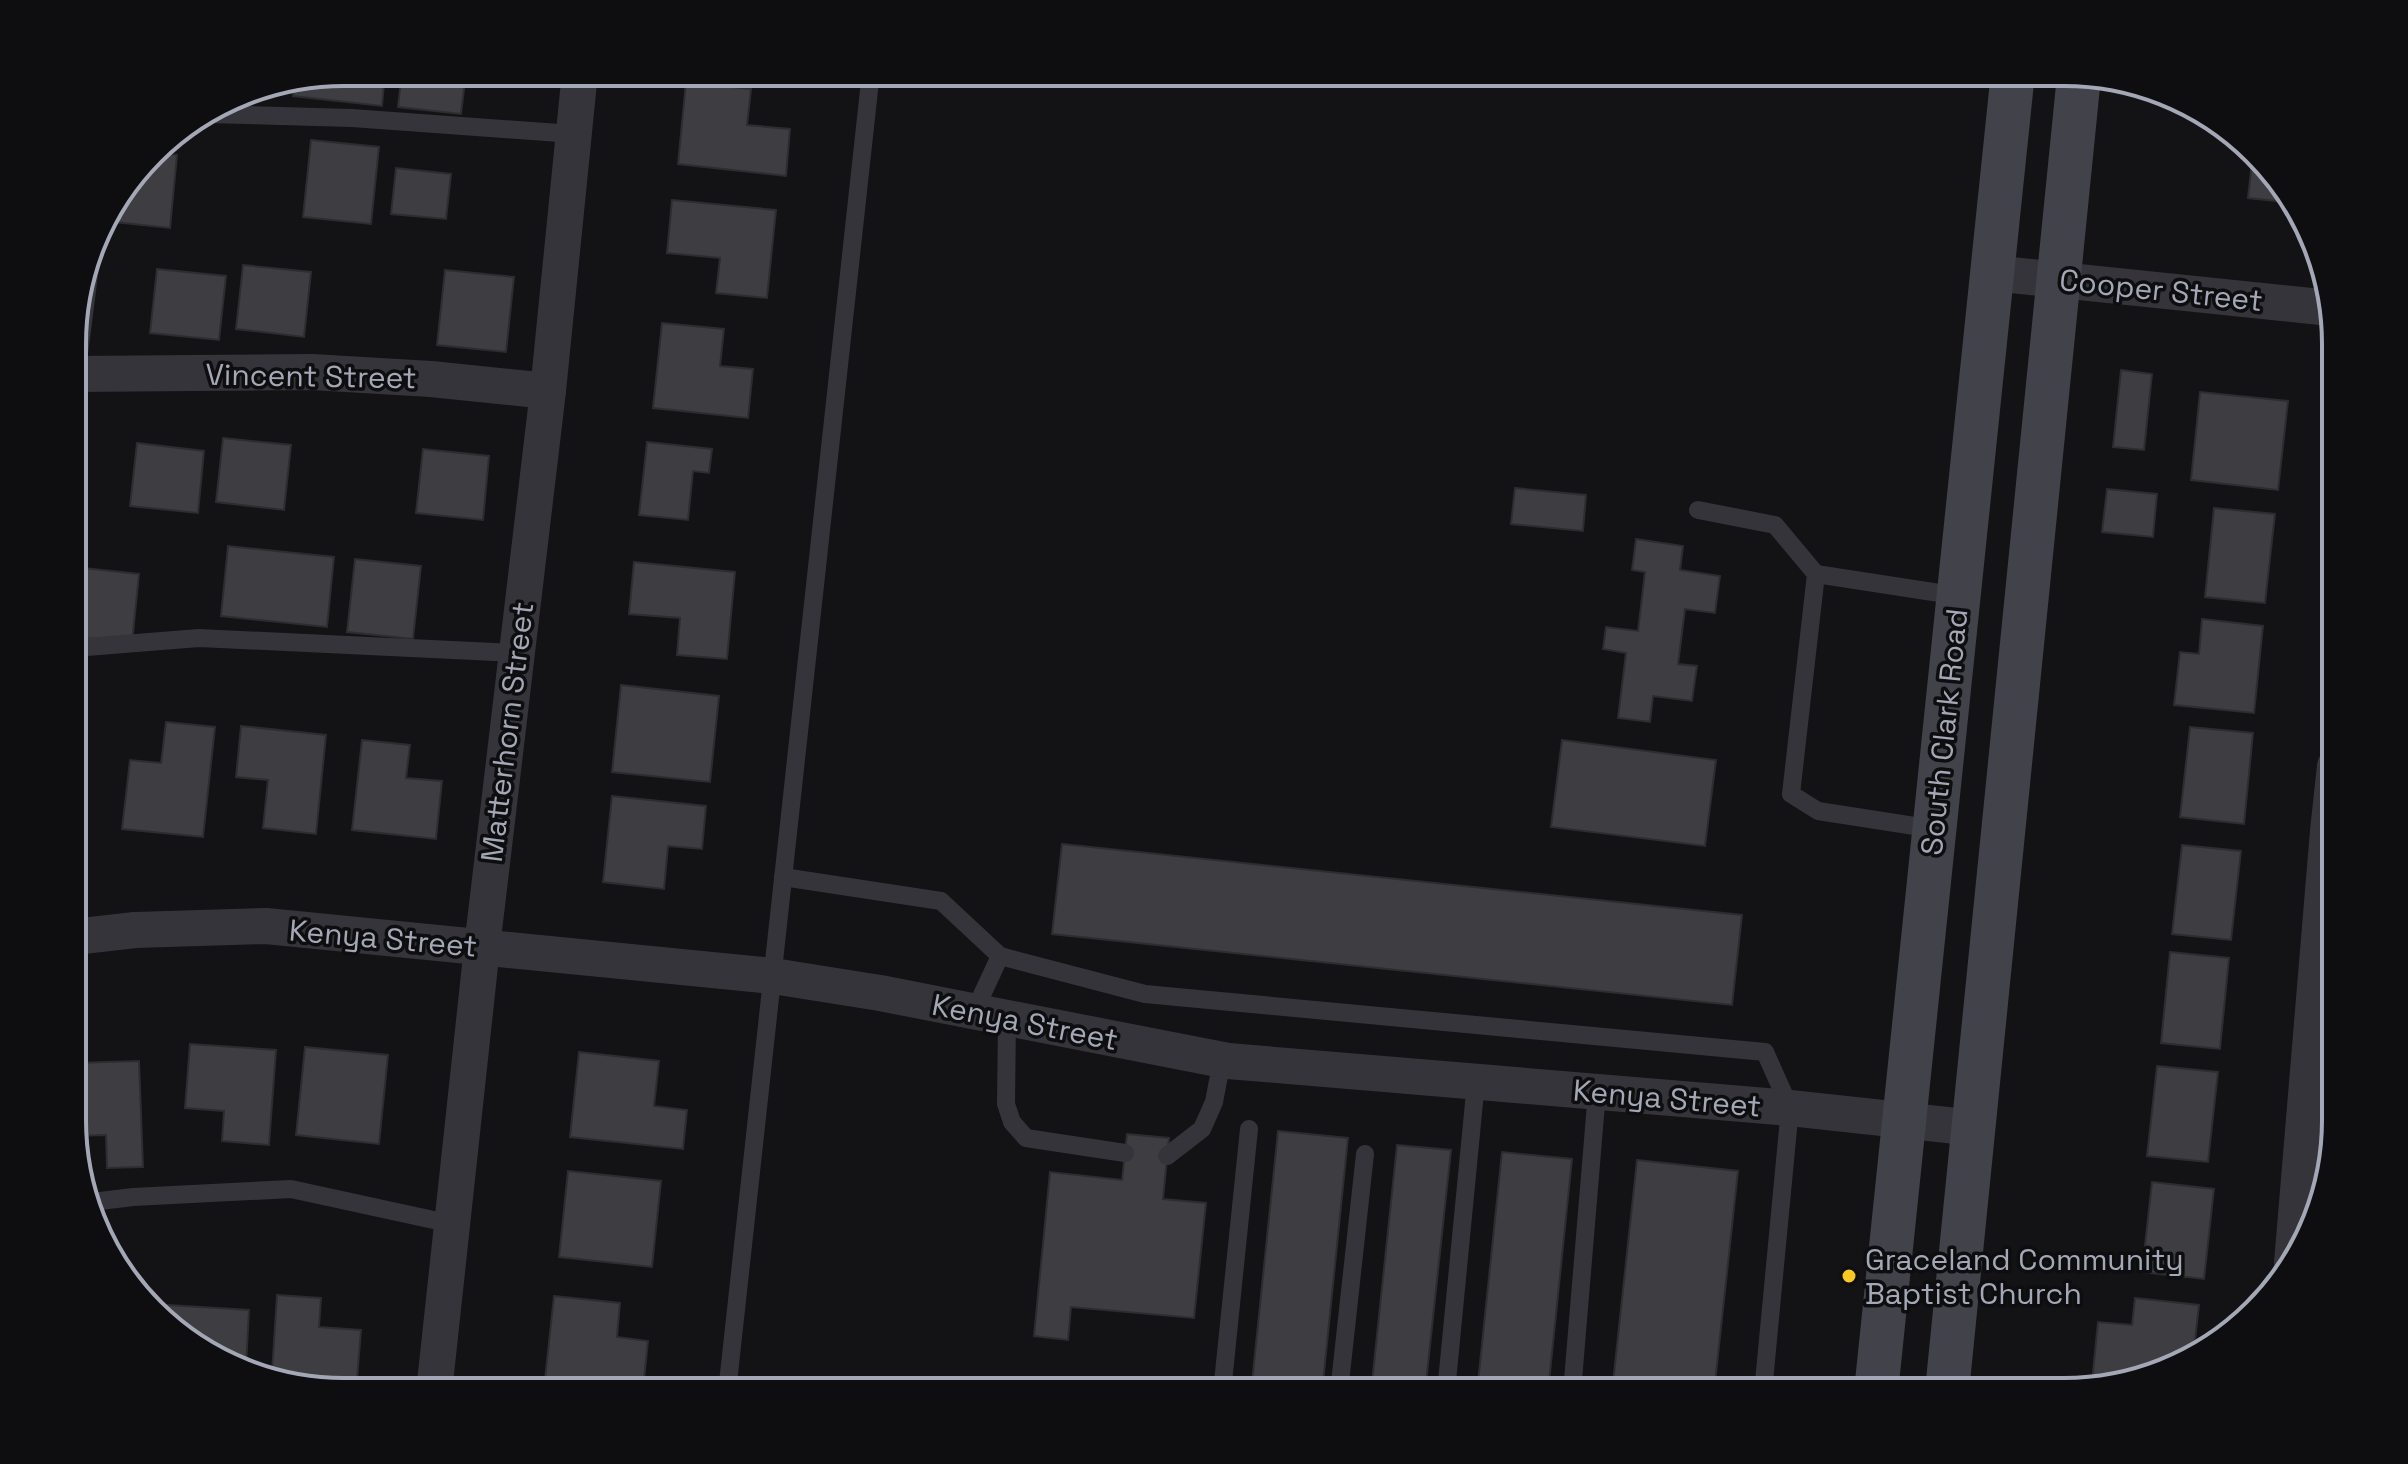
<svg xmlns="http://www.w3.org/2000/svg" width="2408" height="1464" font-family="'Space Grotesk',sans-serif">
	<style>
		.building { fill: #3d3d42; stroke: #2d2d31; stroke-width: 2 }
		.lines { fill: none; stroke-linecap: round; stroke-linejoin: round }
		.lane { stroke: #34343a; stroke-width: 18 }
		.street { stroke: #34343a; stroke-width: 36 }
		.secondary { stroke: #42434a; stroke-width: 44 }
		.poi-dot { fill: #fac825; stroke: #0e0e10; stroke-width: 3 }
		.labels { text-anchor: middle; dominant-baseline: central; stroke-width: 7; stroke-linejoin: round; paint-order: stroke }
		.street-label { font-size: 30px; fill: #a4a8b6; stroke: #0e0e10 }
		.poi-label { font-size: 30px; fill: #a4a8b6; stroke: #0e0e10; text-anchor: start }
		.rim { fill: none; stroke: #a4a8b6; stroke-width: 4 }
	</style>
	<rect width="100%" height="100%" fill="#131315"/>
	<g class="building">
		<path d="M344,72H385L382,106L293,96L294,82Z"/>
		<path d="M402,72H466L461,114L398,107Z"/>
		<path d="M686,82L751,89L747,125L790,129L786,176L678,164Z"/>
		<path d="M311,140L379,147L371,224L303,217Z"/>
		<path d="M155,152L177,155L170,228L105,221V217Z"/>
		<path d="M2252,161L2294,203L2248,198Z"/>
		<path d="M396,168L451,174L446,219L391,214Z"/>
		<path d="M672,200L776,210L767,298L716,293L720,258L667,253Z"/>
		<path d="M243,265L311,272L304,337L236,329Z"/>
		<path d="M157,269L226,276L219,340L150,333Z"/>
		<path d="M445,270L514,277L506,352L437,345Z"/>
		<path d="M662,323L724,329L720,366L753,369L748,418L653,408Z"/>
		<path d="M2121,370L2152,374L2144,450L2113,447Z"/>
		<path d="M2200,392L2288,401L2278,490L2191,480Z"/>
		<path d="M223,438L291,445L284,510L216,502Z"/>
		<path d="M647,442L712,449L709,473L693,471L688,520L639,515Z"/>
		<path d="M137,443L204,451L198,513L130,506Z"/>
		<path d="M423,449L489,456L483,520L416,513Z"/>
		<path d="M1515,488L1586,495L1583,531L1511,524Z"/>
		<path d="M2107,489L2157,494L2153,537L2102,532Z"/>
		<path d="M2214,508L2275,514L2265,603L2205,597Z"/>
		<path d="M1636,539L1683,546L1680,570L1720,576L1715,613L1685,609L1678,664L1697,666L1692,701L1653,696L1650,722L1618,718L1626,653L1603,649L1606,627L1638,631L1645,572L1632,570Z"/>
		<path d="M228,546L334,557L327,627L221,616Z"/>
		<path d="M355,559L421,566L413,639L347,632Z"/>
		<path d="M634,562L735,572L727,659L677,655L680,618L629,614Z"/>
		<path d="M74,567L139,574L132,643L74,637Z"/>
		<path d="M2202,619L2263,626L2254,713L2174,705L2180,652L2199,654Z"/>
		<path d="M621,685L719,696L710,782L612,772Z"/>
		<path d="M166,722L215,727L203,837L122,829L130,760L161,763Z"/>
		<path d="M241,726L326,735L316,834L263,828L268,780L236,777Z"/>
		<path d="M2190,727L2253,733L2244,824L2180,817Z"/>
		<path d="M362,740L410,745L406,778L442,781L436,839L352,830Z"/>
		<path d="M1562,740L1716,760L1705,846L1551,827Z"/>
		<path d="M612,796L706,806L702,849L668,846L664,889L603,882Z"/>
		<path d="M74,799L80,800L75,847H74Z"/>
		<path d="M1062,844L1742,915L1732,1005L1052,934Z"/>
		<path d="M2182,845L2241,851L2231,940L2172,934Z"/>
		<path d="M2170,952L2229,958L2220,1049L2161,1043Z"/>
		<path d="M190,1044L276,1050L269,1145L222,1141L224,1111L185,1108Z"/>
		<path d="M305,1047L388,1055L379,1144L296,1135Z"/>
		<path d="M579,1052L659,1061L654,1106L687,1110L683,1149L570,1137Z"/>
		<path d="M139,1061L143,1167L107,1168L106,1135L74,1136V1063Z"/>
		<path d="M2157,1066L2218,1072L2208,1162L2147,1156Z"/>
		<path d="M1278,1131L1348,1138L1322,1392H1251Z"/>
		<path d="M1127,1134L1169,1138L1163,1199L1206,1203L1194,1318L1071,1307L1068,1340L1034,1336L1050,1172L1122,1180Z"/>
		<path d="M1397,1145L1451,1150L1425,1392H1371Z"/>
		<path d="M1502,1152L1572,1159L1548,1392H1477Z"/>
		<path d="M1637,1160L1738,1171L1714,1392H1612Z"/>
		<path d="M568,1171L661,1181L652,1267L559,1257Z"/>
		<path d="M2152,1182L2214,1189L2204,1279L2142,1272Z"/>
		<path d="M277,1295L321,1298L319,1327L361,1330L356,1392L339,1391L272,1373Z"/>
		<path d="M554,1296L620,1303L617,1337L648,1341L643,1389L545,1379Z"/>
		<path d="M2135,1298L2199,1305L2193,1357L2107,1384L2092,1382L2098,1322L2132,1325Z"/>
		<path d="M168,1305L249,1310L246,1366L208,1355L168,1318Z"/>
	</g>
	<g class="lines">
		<g class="lane">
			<path d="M206,114L352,118L573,134"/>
			<path d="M74,393L92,251"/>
			<path d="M1698,510L1775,525L1816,574L1791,794L1818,811L1934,829"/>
			<path d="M1816,574L1959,596"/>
			<path d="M74,648L199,638L517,653"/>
			<path d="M783,877L941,901L1000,956L1145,994L1765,1052L1790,1108L1763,1392"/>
			<path d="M974,1012L1000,956"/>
			<path d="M1007,1019L1006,1104L1012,1122L1026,1138L1125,1153"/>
			<path d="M1167,1156L1202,1129L1214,1102L1222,1060"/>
			<path d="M92,1202L133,1197L291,1189L452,1224"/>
			<path d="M727,1392L871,72"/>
			<path d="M1222,1392L1249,1129"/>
			<path d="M1339,1392L1365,1154"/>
			<path d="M1446,1392L1476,1082"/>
			<path d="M1572,1392L1597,1092"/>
		</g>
		<g class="street">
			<path d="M1992,273L2330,308"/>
			<path d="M74,374L312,372L431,379L548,391"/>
			<path d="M74,937L135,930L266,926L773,976L880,993L1228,1061L1790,1108L1975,1128"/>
			<path d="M2292,1263L2328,831L2335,766"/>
			<path d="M434,1392L482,947L548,391L580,72"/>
		</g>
		<g class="secondary">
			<path d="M1947,1391L2079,76"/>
			<path d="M1876,1392L2013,72"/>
		</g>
	</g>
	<circle class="poi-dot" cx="1849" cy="1276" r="8"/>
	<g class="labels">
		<g class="street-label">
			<text transform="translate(2161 290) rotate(6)">Cooper Street</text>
			<text transform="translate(311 376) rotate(1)">Vincent Street</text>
			<text transform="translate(507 732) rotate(-83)">Matterhorn Street</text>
			<text transform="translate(1944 732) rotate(-84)">South Clark Road</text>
			<text transform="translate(383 938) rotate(5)">Kenya Street</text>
			<text transform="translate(1025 1022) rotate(11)">Kenya Street</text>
			<text transform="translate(1667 1098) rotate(5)">Kenya Street</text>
		</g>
		<g class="poi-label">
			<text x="1865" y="1259">Graceland Community<tspan x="1865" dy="34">Baptist Church</tspan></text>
		</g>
	</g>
	<path d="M0 0H2408V1464H0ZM344 86H2064A258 258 0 0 1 2322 344V1120A258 258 0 0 1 2064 1378H344A258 258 0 0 1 86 1120V344A258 258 0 0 1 344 86Z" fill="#0e0e10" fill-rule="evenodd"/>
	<path class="rim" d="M344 86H2064A258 258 0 0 1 2322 344V1120A258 258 0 0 1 2064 1378H344A258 258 0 0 1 86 1120V344A258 258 0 0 1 344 86Z"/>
</svg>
